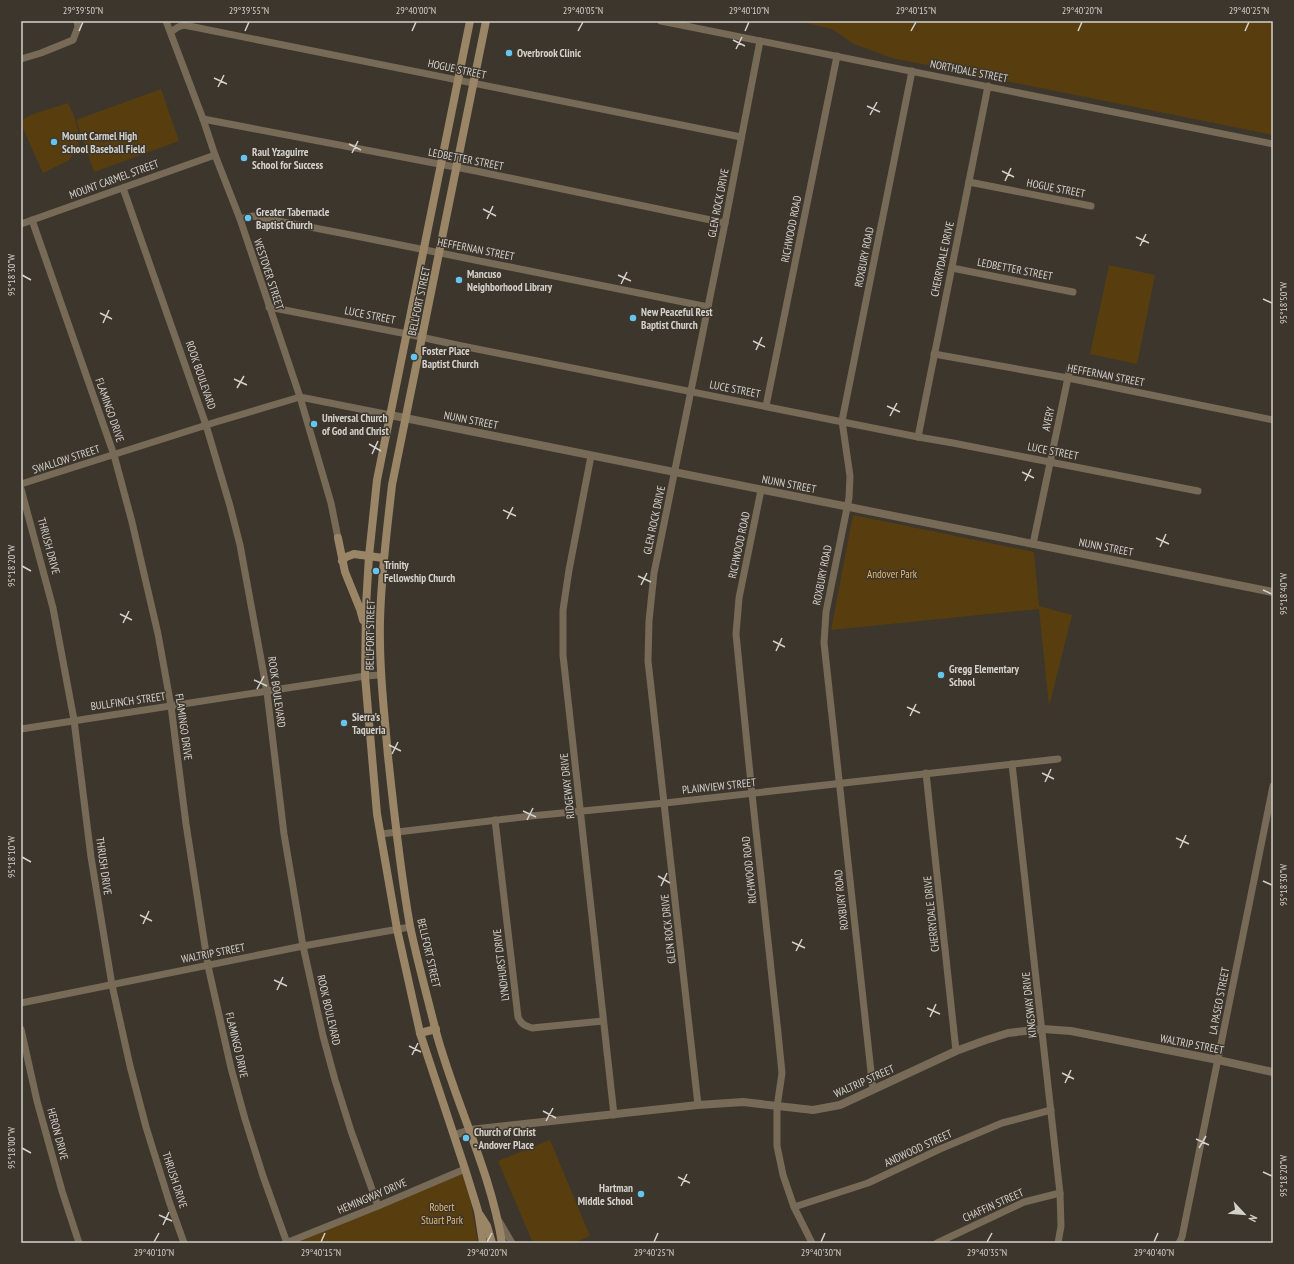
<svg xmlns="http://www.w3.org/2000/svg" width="1294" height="1264" font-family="'PT Sans Narrow',sans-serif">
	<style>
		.green { fill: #583e0e }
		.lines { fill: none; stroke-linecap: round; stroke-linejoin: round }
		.minor { stroke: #776a57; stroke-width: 7 }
		.tertiary { stroke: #776a57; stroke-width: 8 }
		.secondary { stroke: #9a8667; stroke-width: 8 }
		.ticks { fill: none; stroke: #d4d1cb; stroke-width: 1.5 }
		.poi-dot { fill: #65c5ee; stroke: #3c362d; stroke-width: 1.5 }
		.labels { text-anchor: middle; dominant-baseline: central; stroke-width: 3; stroke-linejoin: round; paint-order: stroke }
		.poi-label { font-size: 11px; font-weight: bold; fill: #d4d1cb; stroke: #3c362d; text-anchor: start }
		.street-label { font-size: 11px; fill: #d4d1cb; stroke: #3c362d }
		.park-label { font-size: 11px; fill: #e4b86f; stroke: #3c362d }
		.neatline { fill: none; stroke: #d4d1cb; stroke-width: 1.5 }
		.ticks-label { font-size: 10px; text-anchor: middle; fill: #d4d1cb }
	</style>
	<rect width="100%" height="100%" fill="#3c362d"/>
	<g class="green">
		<path d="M798,21H1273V135L892,58L854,44L832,29Z"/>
		<path d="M161,89L179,141L94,172L76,120Z"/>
		<path d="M68,103L74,116L80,138L78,147L69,160L43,173L22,126L23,120L30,115Z"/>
		<path d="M1109,265L1155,275L1137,364L1090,354Z"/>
		<path d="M853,515L1034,552L1039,606L1072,615L1049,706L1039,609L831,630Z"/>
		<path d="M550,1140L590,1236L573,1243H533L498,1161Z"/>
		<path d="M461,1174L463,1176L470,1198L478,1243H290Z"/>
	</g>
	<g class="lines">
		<g class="minor">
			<path d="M166,21L203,119L215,155L240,219L300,397L331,503L338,538"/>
			<path d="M661,21L1273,144"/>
			<path d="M171,32L178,27L184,25L741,137"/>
			<path d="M21,59L41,53L73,40L78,27L77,21"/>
			<path d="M203,119L476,171L725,223"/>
			<path d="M969,182L1091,206"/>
			<path d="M123,188L206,425L230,506L240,545L267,692L284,834L303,946L323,1036L335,1080L351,1131L378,1206"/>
			<path d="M240,219L253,216L351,235L708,307"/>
			<path d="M32,220L114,455L132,522L158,634L171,706L186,824L208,966L231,1068L245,1119L263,1176L287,1243"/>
			<path d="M21,224L215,155"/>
			<path d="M952,268L1073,292"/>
			<path d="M269,307L407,334L457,345L918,437L953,443L1198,491"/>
			<path d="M934,354L1068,378L1273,420"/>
			<path d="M766,406L837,56"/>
			<path d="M918,437L988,86"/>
			<path d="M591,456L569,570L563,610V655L614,1115"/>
			<path d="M21,484L216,422L300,397L390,415"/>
			<path d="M21,489L53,608L74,720L91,857L112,985L130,1066L146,1127L169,1201L184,1243"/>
			<path d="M761,490L739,598L736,634L752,794L778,1033L782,1073L777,1107V1146L783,1175L794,1207L812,1243"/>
			<path d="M1033,544L1070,368"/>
			<path d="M21,729L365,676L380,675"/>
			<path d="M1012,764L1060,1193L1061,1226L1058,1243"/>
			<path d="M926,773L956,1051"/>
			<path d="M495,820L518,1017C521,1024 525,1026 532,1028L603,1021"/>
			<path d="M381,834L531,816L665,803L1058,759"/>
			<path d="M21,1003L303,946L410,927"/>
			<path d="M21,1029L37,1101L62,1191L79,1243"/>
			<path d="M873,1090L824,643L826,612L849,498L850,476L842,421L912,71"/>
			<path d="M698,1105L648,661L649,621L654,573L725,223L760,41"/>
			<path d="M794,1207L868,1183L940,1149L1002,1123L1051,1110"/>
			<path d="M499,1221L512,1243"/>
			<path d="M286,1243L378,1206L465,1169"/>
			<path d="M937,1243L1024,1202L1060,1193"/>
			<path d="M1179,1243L1182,1237L1273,786"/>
		</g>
		<g class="tertiary">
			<path d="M390,415L1273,592"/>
			<path d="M455,1135L470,1130L698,1105L743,1102L813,1110L840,1105L956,1051L986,1040L1008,1033L1043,1029L1071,1031L1218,1060L1273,1072"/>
		</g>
		<g class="secondary">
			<path d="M470,21L377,480L369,556L366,606L365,676L377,814L397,929L420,1033L465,1169L478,1211L483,1243"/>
			<path d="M486,21L392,485C387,530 381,575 380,621C379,666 384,711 388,756C394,813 400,870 410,926C417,960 427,995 435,1028C454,1101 490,1168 502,1243"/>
			<path d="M338,538L345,572L360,609L363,620"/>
			<path d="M342,561L346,557L354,554L383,558"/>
			<path d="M420,1033L436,1029"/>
			<path d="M480,1215L487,1226L492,1243"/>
		</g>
	</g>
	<path class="ticks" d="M79,31L83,22M245,31L249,22M412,31L416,22M578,31L583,22M745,31L749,22M911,31L916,22M1078,31L1082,22M1245,31L1249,22M733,40L745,46M736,49L742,37M214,78L227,84M218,87L224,75M867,106L880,112M870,115L877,102M349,144L361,150M352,153L358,141M1002,171L1014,177M1005,181L1011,168M483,209L496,216M487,219L493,206M1136,237L1149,243M1140,246L1146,234M22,275L31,280M618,275L631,281M621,284L627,272M1263,299L1272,303M100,313L112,319M103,323L109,310M753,341L765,347M756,350L762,337M234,379L247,385M237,388L244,376M887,406L900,412M890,416L897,403M369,444L381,451M372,454L378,441M1022,472L1034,478M1025,481L1031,469M503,510L516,516M507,519L513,507M1156,538L1169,544M1160,547L1166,534M22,566L31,571M638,576L651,582M641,585L647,573M1263,590L1272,594M120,614L132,620M123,623L129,611M773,641L785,647M776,651L782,638M254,680L267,686M257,689L264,676M907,707L920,713M910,716L916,704M389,745L401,751M392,754L398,742M1042,773L1054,779M1045,782L1051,769M523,811L536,817M527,820L533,808M1176,838L1189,844M1180,848L1186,835M22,857L31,862M658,876L670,883M1263,881L1272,885M661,886L667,873M140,915L152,921M143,924L149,911M792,942L805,948M796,951L802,939M274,980L287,986M277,990L283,977M927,1008L940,1014M930,1017L936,1004M409,1046L421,1052M412,1055L418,1043M1062,1073L1074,1079M1065,1083L1071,1070M543,1111L556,1118M546,1121L553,1108M1196,1139L1209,1145M22,1148L31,1153M1199,1148L1206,1136M1263,1172L1272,1176M678,1177L690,1183M681,1186L687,1174M159,1215L172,1221M163,1225L169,1212M154,1242L159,1233M321,1242L325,1233M487,1242L492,1233M654,1242L658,1233M821,1242L825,1233M987,1242L992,1233M1154,1242L1158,1233"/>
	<g class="poi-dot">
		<circle cx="509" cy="53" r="4"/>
		<circle cx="54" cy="142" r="4"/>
		<circle cx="244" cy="158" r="4"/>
		<circle cx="248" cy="218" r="4"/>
		<circle cx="459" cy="280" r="4"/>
		<circle cx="633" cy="318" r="4"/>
		<circle cx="414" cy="357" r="4"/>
		<circle cx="314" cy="424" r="4"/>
		<circle cx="376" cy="571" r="4"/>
		<circle cx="941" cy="675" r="4"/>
		<circle cx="344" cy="723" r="4"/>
		<circle cx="466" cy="1138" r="4"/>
		<circle cx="641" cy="1194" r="4"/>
	</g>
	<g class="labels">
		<g class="poi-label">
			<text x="517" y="53">Overbrook Clinic</text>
			<text x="62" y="136">Mount Carmel High<tspan x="62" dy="13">School Baseball Field</tspan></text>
			<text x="252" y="152">Raul Yzaguirre<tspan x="252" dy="13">School for Success</tspan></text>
			<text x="256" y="212">Greater Tabernacle<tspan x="256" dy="13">Baptist Church</tspan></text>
			<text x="467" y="274">Mancuso<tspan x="467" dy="13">Neighborhood Library</tspan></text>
			<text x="641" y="312">New Peaceful Rest<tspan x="641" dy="13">Baptist Church</tspan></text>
			<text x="422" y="351">Foster Place<tspan x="422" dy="13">Baptist Church</tspan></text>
			<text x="322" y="418">Universal Church<tspan x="322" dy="13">of God and Christ</tspan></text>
			<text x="384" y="565">Trinity<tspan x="384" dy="13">Fellowship Church</tspan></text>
			<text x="949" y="669">Gregg Elementary<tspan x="949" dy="13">School</tspan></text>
			<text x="352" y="717">Sierra's<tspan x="352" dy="13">Taqueria</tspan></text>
			<text x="474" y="1132">Church of Christ<tspan x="474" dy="13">- Andover Place</tspan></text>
			<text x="633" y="1188" text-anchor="end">Hartman<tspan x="633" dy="13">Middle School</tspan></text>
		</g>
		<g class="street-label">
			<text transform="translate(457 69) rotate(12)">HOGUE STREET</text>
			<text transform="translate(969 71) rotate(11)">NORTHDALE STREET</text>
			<text transform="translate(466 159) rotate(11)">LEDBETTER STREET</text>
			<text transform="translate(114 179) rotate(-20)">MOUNT CARMEL STREET</text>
			<text transform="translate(1056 188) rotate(11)">HOGUE STREET</text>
			<text transform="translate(718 203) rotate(-79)">GLEN ROCK DRIVE</text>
			<text transform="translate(791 229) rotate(-79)">RICHWOOD ROAD</text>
			<text transform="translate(476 249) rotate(11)">HEFFERNAN STREET</text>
			<text transform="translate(864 257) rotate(-79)">ROXBURY ROAD</text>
			<text transform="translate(942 259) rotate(-78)">CHERRYDALE DRIVE</text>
			<text transform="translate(1015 269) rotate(11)">LEDBETTER STREET</text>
			<text transform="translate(269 274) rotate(72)">WESTOVER STREET</text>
			<text transform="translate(419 301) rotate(-78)">BELLFORT STREET</text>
			<text transform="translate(370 315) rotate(11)">LUCE STREET</text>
			<text transform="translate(201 375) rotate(71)">ROOK BOULEVARD</text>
			<text transform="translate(1106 375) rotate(11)">HEFFERNAN STREET</text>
			<text transform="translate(735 389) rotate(11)">LUCE STREET</text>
			<text transform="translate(110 410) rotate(71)">FLAMINGO DRIVE</text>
			<text transform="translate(1048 419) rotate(-78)">AVERY</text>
			<text transform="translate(471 420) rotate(11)">NUNN STREET</text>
			<text transform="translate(1053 451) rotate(11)">LUCE STREET</text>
			<text transform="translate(66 459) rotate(-18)">SWALLOW STREET</text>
			<text transform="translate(789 484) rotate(11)">NUNN STREET</text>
			<text transform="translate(654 520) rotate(-78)">GLEN ROCK DRIVE</text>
			<text transform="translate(739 545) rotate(-78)">RICHWOOD ROAD</text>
			<text transform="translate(49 546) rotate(75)">THRUSH DRIVE</text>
			<text transform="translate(1106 547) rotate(11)">NUNN STREET</text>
			<text transform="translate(822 575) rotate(-79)">ROXBURY ROAD</text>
			<text transform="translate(370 635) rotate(-89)">BELLFORT STREET</text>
			<text transform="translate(277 692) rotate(82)">ROOK BOULEVARD</text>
			<text transform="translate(128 701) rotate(-8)">BULLFINCH STREET</text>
			<text transform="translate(184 727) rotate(82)">FLAMINGO DRIVE</text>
			<text transform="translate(567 786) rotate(-96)">RIDGEWAY DRIVE</text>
			<text transform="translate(719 786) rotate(-6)">PLAINVIEW STREET</text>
			<text transform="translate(104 866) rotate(82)">THRUSH DRIVE</text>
			<text transform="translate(749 870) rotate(-96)">RICHWOOD ROAD</text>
			<text transform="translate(841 900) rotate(-96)">ROXBURY ROAD</text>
			<text transform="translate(931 914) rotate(-96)">CHERRYDALE DRIVE</text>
			<text transform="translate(668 929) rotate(-96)">GLEN ROCK DRIVE</text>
			<text transform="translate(213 953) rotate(-11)">WALTRIP STREET</text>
			<text transform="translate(429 953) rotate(77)">BELLFORT STREET</text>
			<text transform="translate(501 965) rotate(-97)">LYNDHURST DRIVE</text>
			<text transform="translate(1219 1001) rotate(-79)">LA PASEO STREET</text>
			<text transform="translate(1029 1005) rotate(-96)">KINGSWAY DRIVE</text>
			<text transform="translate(329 1010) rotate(77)">ROOK BOULEVARD</text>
			<text transform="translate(1192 1044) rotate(11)">WALTRIP STREET</text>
			<text transform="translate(237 1045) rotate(77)">FLAMINGO DRIVE</text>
			<text transform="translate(864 1081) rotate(-24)">WALTRIP STREET</text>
			<text transform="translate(58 1134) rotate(75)">HERON DRIVE</text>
			<text transform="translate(918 1148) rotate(-25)">ANDWOOD STREET</text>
			<text transform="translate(175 1180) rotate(72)">THRUSH DRIVE</text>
			<text transform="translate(372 1196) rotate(-23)">HEMINGWAY DRIVE</text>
			<text transform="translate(993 1205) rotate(-24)">CHAFFIN STREET</text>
		</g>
		<g class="park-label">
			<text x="892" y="574">Andover Park</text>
			<text x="442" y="1207">Robert<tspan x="442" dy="13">Stuart Park</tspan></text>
		</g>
	</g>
	<rect width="1294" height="1264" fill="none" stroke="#3c362d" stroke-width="44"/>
	<g transform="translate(1244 1214) rotate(116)" stroke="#3c362d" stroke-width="3" paint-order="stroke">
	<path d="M0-3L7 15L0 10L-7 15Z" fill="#d4d1cb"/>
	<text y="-6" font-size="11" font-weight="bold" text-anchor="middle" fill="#d4d1cb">N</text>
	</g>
	<rect x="22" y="22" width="1250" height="1220" class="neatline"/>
	<g class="ticks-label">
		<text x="83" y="14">29°39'50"N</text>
		<text x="249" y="14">29°39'55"N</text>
		<text x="416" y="14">29°40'00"N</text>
		<text x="583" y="14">29°40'05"N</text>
		<text x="749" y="14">29°40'10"N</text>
		<text x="916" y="14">29°40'15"N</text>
		<text x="1082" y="14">29°40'20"N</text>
		<text x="1249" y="14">29°40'25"N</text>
		<text transform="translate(11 275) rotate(-90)" y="4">95°18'30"W</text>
		<text transform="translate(1283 303) rotate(-90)" y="4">95°18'50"W</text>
		<text transform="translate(11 566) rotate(-90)" y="4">95°18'20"W</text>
		<text transform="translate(1283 594) rotate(-90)" y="4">95°18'40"W</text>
		<text transform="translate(11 857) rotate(-90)" y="4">95°18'10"W</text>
		<text transform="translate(1283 885) rotate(-90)" y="4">95°18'30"W</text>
		<text transform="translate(11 1148) rotate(-90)" y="4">95°18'00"W</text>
		<text transform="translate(1283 1176) rotate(-90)" y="4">95°18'20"W</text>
		<text x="154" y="1256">29°40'10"N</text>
		<text x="321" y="1256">29°40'15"N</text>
		<text x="487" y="1256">29°40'20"N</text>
		<text x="654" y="1256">29°40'25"N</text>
		<text x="821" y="1256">29°40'30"N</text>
		<text x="987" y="1256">29°40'35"N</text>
		<text x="1154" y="1256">29°40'40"N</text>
	</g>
</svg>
